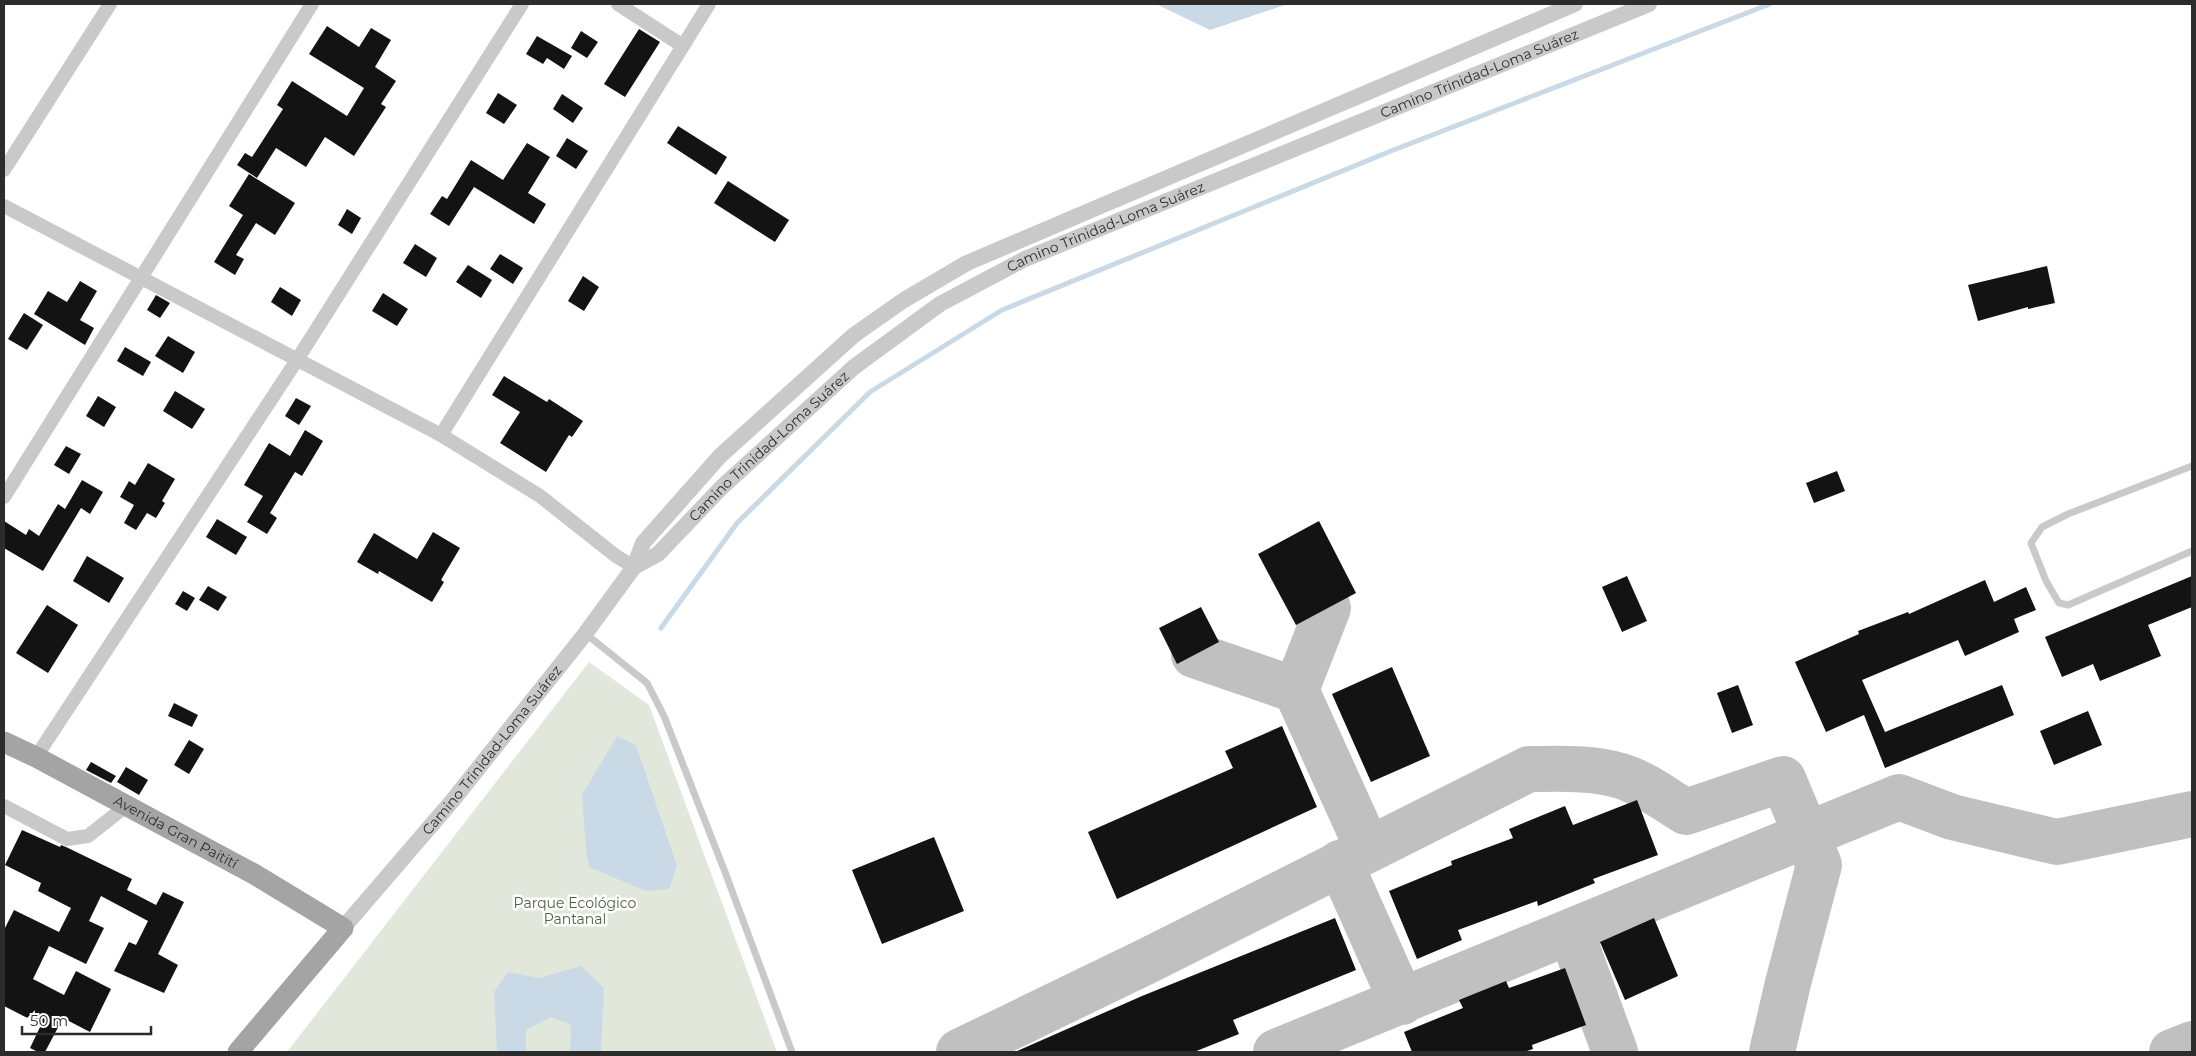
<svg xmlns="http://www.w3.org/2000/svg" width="2196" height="1056" font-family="Montserrat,sans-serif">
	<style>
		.green { fill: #e1e8db }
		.water { fill: #c9d9e6 }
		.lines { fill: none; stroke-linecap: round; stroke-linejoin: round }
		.stream { stroke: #c9d9e6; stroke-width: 5 }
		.taxiway { stroke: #c0c0c0; stroke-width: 46 }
		.building { fill: #131313 }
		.service { stroke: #c9c9c9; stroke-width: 7 }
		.minor { stroke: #c9c9c9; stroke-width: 14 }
		.tertiary { stroke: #c9c9c9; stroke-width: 16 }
		.primary { stroke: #a4a4a4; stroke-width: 21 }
		.labels { text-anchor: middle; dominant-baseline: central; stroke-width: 5; stroke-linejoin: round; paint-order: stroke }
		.street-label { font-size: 14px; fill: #2c2c2c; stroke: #fff }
		.park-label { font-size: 14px; fill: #4d613f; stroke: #fff }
	</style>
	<rect width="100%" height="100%" fill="#fff"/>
	<path class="green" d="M589,662L649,705L777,1052H287Z"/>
	<g class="water">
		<path d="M1156,4H1288L1210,30Z"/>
		<path d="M617,736L636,745L677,866L669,889L646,891L589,867L586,851L582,795Z"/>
		<path d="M581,966L604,988L601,1052H570L571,1025L551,1017L526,1030V1052H497L494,992L508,972L539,978Z"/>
	</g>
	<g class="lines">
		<path class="stream" d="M661,628L737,523L870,392L1002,310L1391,151L1770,4"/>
		<g class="taxiway">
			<path d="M1328,608L1296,690L1368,849"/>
			<path d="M1194,655L1296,690"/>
			<path d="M1340,863L1402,1002"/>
			<path d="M1571,932L1615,1052"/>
			<path d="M959,1052L1147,961L1529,769C1560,769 1591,767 1621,776C1644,783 1666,800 1686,812L1783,779L1819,865L1788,983L1772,1052"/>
			<path d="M1276,1052L1899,797L1952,817L2057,842L2192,814"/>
			<path d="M2172,1052L2192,1044"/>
		</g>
	</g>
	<g class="building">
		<path d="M327,26L359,47L371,28L391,40L375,67L396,81L381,104L386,107L354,156L325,137L306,167L276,148L257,178L237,165L245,153L252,157L283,109L277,105L292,81L347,116L364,88L309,54Z"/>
		<path d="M639,29L660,42L625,97L604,84Z"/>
		<path d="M581,31L598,42L587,58L571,48Z"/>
		<path d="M537,36L572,56L564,69L547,58L543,64L526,54Z"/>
		<path d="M498,93L517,105L504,124L486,113Z"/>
		<path d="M562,94L583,108L573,123L553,109Z"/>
		<path d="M678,126L727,157L716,175L667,143Z"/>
		<path d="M567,138L588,151L576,169L556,156Z"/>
		<path d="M527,143L550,157L528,193L546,204L534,224L474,187L449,226L430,214L442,196L447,199L471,160L503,180Z"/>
		<path d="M249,174L295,203L275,235L256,223L236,255L244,259L235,275L214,262L243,215L229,206Z"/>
		<path d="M728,181L789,220L775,242L714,203Z"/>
		<path d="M347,209L361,218L352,234L338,225Z"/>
		<path d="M415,244L437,258L426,277L403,263Z"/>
		<path d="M500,254L523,268L513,284L490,269Z"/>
		<path d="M468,265L492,280L481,298L456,282Z"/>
		<path d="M2047,266L2055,303L2028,309V307L1978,321L1968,285Z"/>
		<path d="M583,276L599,287L584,311L568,301Z"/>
		<path d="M80,281L97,291L80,320L94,328L85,345L34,314L48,291L67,302Z"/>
		<path d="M280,287L301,300L292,316L271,302Z"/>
		<path d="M383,293L408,309L397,326L372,311Z"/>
		<path d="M156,295L170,303L160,318L147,310Z"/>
		<path d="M24,313L43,325L27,350L8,339Z"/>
		<path d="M168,336L195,352L183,373L155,356Z"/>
		<path d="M125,347L151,362L143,376L117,361Z"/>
		<path d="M504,376L547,402L549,399L583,421L572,437L569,435L546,472L500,443L520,412L492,395Z"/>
		<path d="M175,391L205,409L192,429L163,411Z"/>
		<path d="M98,396L116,407L104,427L86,416Z"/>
		<path d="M296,398L311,406L299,425L285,416Z"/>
		<path d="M305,430L323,441L302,476L295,472L270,513L277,518L267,534L247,522L263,496L244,485L269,443L290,456Z"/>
		<path d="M66,446L81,454L69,474L54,465Z"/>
		<path d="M148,463L175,479L162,501L165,503L156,518L147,513L136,530L124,523L134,505L120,497L129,481L135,485Z"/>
		<path d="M1837,471L1845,491L1814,503L1806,483Z"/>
		<path d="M82,480L103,492L90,514L81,508L43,571L4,548V521L26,535L29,529L39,536L58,504L65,509Z"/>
		<path d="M217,519L247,537L236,555L206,537Z"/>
		<path d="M1319,521L1356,593L1296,625L1258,554Z"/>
		<path d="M433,532L460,548L441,580L444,582L432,602L379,571L378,574L357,562L374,533L417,559Z"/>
		<path d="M87,556L124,578L109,603L73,581Z"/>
		<path d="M1627,576L1647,621L1622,632L1602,587Z"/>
		<path d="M2192,576V607L2148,625L2161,656L2100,681L2093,664L2062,677L2045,637Z"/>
		<path d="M1985,580L1994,602L2026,587L2036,610L2014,619L2019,632L1965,656L1958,640L1862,680L1885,732L2002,685L2014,715L1885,768L1864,715L1826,732L1795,662L1859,634L1858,631L1908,612L1909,614Z"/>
		<path d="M208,586L227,597L218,611L199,600Z"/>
		<path d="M183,591L195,598L187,611L175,604Z"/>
		<path d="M47,605L78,625L48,673L16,653Z"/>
		<path d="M1201,607L1219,642L1177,664L1159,628Z"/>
		<path d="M1392,667L1430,756L1371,782L1332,694Z"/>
		<path d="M1738,685L1753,725L1732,733L1717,693Z"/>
		<path d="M174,703L198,715L192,727L168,716Z"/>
		<path d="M2088,711L2102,745L2054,765L2040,731Z"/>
		<path d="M1282,726L1317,807L1117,899L1088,832L1233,768L1225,751Z"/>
		<path d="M189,740L204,749L189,774L174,765Z"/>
		<path d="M91,762L116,776L111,783L86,770Z"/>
		<path d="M126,767L148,780L139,795L117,782Z"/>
		<path d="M1637,800L1658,855L1593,879L1595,883L1538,906L1537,901L1458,930L1462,940L1417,959L1389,891L1452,865L1451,861L1513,838L1509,829L1565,806L1573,825Z"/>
		<path d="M22,830L60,847L61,845L66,847L132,879L127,890L156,905L163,892L184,902L158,954L178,965L164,993L114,971L129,942L136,945L148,921L101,896L89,921L104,928L86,964L49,946L33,979L64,995L76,971L111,989L90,1032L63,1018L45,1052H38L30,1048L41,1025L4,1006V930L14,910L59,932L71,908L38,891L41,883L5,865Z"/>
		<path d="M934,837L964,911L882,944L852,870Z"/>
		<path d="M1335,918L1356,970L1233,1020L1239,1034L1194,1052H1015L1142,996Z"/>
		<path d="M1654,918L1678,976L1625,1000L1600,942Z"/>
		<path d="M1565,968L1586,1025L1532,1045L1533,1049L1524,1052H1412L1404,1032L1463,1008L1459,1000L1506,981L1509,988Z"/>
	</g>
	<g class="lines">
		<g class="service">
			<path d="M2192,466L2068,514L2042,527L2031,543L2046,581L2059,603L2068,605L2192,551"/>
			<path d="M586,634L647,683L664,716L725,872L792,1052"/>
		</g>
		<g class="minor">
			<path d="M618,4L683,46"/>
			<path d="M4,170L110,4"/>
			<path d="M4,206L441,435L540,496L616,556L634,567"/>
			<path d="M441,435L709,4"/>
			<path d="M4,497L312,4"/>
			<path d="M36,757L297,360L522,4"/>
			<path d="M4,806L67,839L88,836L126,806"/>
		</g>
		<g class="tertiary">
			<path id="s1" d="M634,567L658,554L722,487L854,367L940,304L1025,259L1649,4"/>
			<path id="s2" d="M343,928L453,800L585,634L634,567L643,543L720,456L854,335L904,300L967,263L1575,4"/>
		</g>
		<path class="primary" id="s3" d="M4,742L36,757L254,874L343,928L238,1052"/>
	</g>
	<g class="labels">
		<g class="street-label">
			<text stroke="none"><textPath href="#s1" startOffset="992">Camino Trinidad-Loma Suárez</textPath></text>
			<text stroke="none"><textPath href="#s1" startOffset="588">Camino Trinidad-Loma Suárez</textPath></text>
			<text stroke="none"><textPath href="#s1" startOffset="182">Camino Trinidad-Loma Suárez</textPath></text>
			<text stroke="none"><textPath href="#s2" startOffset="232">Camino Trinidad-Loma Suárez</textPath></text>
			<text stroke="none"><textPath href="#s3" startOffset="194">Avenida Gran Paitití</textPath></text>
		</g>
		<g class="park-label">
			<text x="575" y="903">Parque Ecológico<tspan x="575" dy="16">Pantanal</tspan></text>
		</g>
	</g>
	<rect width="2196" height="1056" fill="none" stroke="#2c2c2c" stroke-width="10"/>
	<path d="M22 1026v8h129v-8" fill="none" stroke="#2c2c2c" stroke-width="2.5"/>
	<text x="30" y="1026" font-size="15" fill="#2c2c2c" stroke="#ffffff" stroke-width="4" paint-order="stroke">50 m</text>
</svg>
